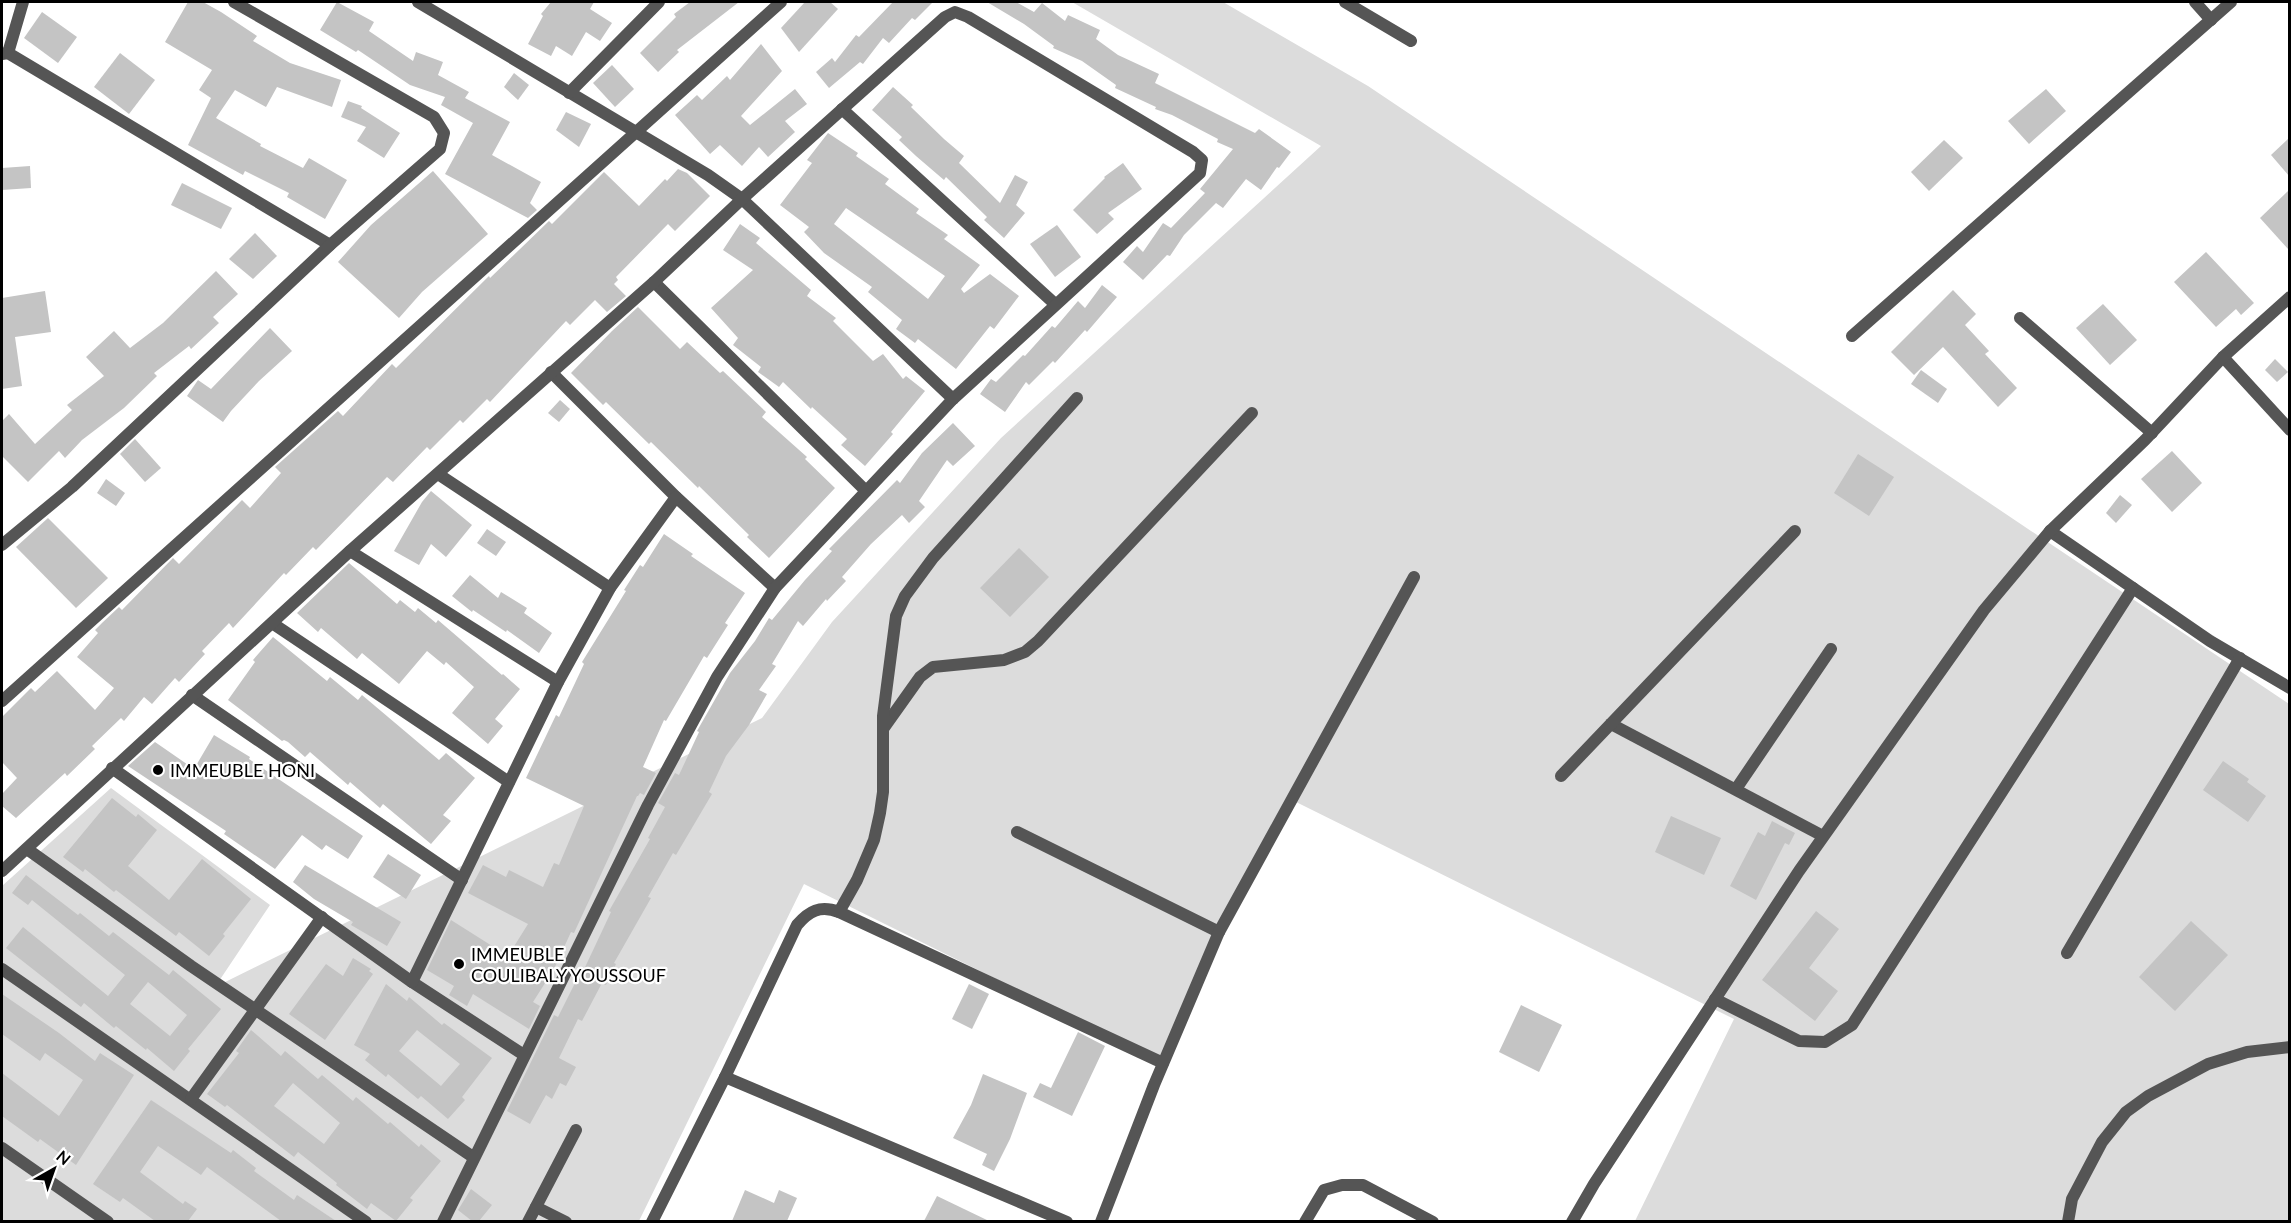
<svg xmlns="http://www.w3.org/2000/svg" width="2291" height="1223" font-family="Lato,sans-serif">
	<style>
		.green { fill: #dcdcdc }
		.building { fill: #c4c4c4; fill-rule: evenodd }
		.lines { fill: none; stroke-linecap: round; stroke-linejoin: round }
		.street { stroke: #555; stroke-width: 12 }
		.poi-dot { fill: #000; stroke: #fff; stroke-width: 2 }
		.labels { text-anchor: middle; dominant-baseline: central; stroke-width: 4.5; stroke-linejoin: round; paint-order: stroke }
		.poi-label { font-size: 18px; fill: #000; stroke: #fff; text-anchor: start }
	</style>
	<rect width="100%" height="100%" fill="#fff"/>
	<path class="green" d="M1072,2H1223L1368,86L2289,704V1221H1635L1734,1019L1290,799L1162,1061L804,884L639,1221H2V886L111,788L270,905L215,987L762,718L832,622L1001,438L1321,146Z"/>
	<g class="building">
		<path d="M188,2H203L221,12L257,36L253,41L290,63L341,80L332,107L277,87L266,107L235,90L216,118L261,144L260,146L303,168L309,158L347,180L325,219L287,197L289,193L245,171L243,175L188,145L211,98L199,90L212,70L165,42Z"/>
		<path d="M337,2L374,22L369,31L413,61L416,52L443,62L438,75L469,92L465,98L510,122L492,155L541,182L530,203L537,210L528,218L445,174L473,123L441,105L445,97L410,85L358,50L356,52L320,30Z"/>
		<path d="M551,2H594L590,9L612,23L600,41L586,32L572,56L556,46L551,56L528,44L543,16L541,14Z"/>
		<path d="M690,2H739L677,50L679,52L658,72L640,53L676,17L674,14Z"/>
		<path d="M805,2H830L838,9L799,52L781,28Z"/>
		<path d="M893,2H933L915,20L912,18L889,43L883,38L863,64L860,62L829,88L816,72L832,58L835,62L856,35L859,37Z"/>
		<path d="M987,2H1016L1034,12L1042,3L1065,21L1068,15L1100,30L1096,39L1118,55L1159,74L1155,83L1255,133L1259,129L1291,152L1279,168L1277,167L1261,190L1246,179L1223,208L1216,203L1184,235L1170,256L1167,255L1143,280L1123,262L1137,246L1143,252L1163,223L1171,228L1205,193L1200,189L1233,149L1217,142L1218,139L1172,115L1155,109L1156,107L1115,88L1116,85L1082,61L1053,48L1054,46L1024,24Z"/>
		<path d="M42,12L77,37L58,63L24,38Z"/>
		<path d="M761,44L782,71L741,116L750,125L795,89L807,104L785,121L795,132L768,157L759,147L742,166L720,145L710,154L675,115L697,95L702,100L727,76L730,80Z"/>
		<path d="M120,53L155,80L129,114L94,87Z"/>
		<path d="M612,65L634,89L615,107L593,83Z"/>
		<path d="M514,73L529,85L518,100L504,87Z"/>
		<path d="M893,87L913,105L911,107L944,139L964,156L959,163L1000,203L1015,175L1028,182L1016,205L1025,213L1004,238L984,220L987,217L946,177L944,180L916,156L899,140L902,137L872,110Z"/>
		<path d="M2046,89L2066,111L2029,144L2008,121Z"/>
		<path d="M348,101L362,106L361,108L400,133L384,158L357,141L366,127L341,117Z"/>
		<path d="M566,112L591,124L579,147L556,130Z"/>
		<path d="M828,133L858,153L856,156L889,179L885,184L919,209L916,213L948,235L944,239L980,265L961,289L964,293L990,274L1019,296L994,329L990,326L956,369L918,339L915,343L896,329L902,320L868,292L872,287L824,253L804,232L809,227L780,205L812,163L807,160ZM846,208L945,276L928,299L834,224Z"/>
		<path d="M2289,138V176L2271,155Z"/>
		<path d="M1944,140L1963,158L1929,191L1911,172Z"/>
		<path d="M1123,163L1142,189L1108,213L1114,219L1097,234L1073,210L1105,178L1104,177Z"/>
		<path d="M30,166L31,188L2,190V168Z"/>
		<path d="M678,169L687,173L710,196L675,231L668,224L616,277L618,280L614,284L626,296L607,312L595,300L570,325L566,321L490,402L487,399L463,423L460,420L430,450L427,447L393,482L387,477L316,550L313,547L286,575L284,573L233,628L229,623L202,651L205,654L179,682L175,678L152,704L144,697L124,721L121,718L92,746L95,749L67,776L65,773L16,818L2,806V794L17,778L2,762V717L31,688L35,692L57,671L95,710L114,688L77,657L98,633L95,630L102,623L119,607L122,610L173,558L179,564L242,500L250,508L281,473L275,467L338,411L343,416L392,364L396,368L489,276L490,278L549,221L552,224L604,172L639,206L665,179L667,181Z"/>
		<path d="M433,171L488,234L422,292L399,318L338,262L371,225Z"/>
		<path d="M182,183L232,208L221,229L171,205Z"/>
		<path d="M2289,190V250L2260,218Z"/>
		<path d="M740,224L760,238L756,243L811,290L807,296L836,318L833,321L873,361L883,354L903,379L906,376L925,391L891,432L893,434L865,466L841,445L847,439L812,407L811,409L783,382L779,387L758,372L761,367L733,345L738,338L711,308L753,270L723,250Z"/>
		<path d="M1057,225L1081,257L1055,277L1030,244Z"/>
		<path d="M255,233L277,256L253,279L229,259Z"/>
		<path d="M2206,252L2254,303L2241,315L2236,309L2216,327L2174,282Z"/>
		<path d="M216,271L238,294L213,317L219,323L191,349L189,346L154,373L157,376L124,408L82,440L65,458L59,451L28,482L2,456V421L9,414L35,444L72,410L67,405L104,376L86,357L114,331L130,348L163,323Z"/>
		<path d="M1102,285L1117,297L1087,332L1085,330L1055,363L1053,361L1029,385L1026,382L1005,412L980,394L991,379L996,382L1023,355L1025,356L1052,326L1055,328L1078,301L1085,308Z"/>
		<path d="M1953,290L1976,314L1965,325L1989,351L1985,354L2017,388L1998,407L1943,347L1914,375L1891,352Z"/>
		<path d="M45,291L51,332L15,337L22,386L2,389V298Z"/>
		<path d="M2103,304L2137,340L2110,365L2076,328Z"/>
		<path d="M638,307L680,349L687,342L720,373L723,371L766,412L762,417L807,457L805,459L835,488L769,558L747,537L749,535L699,486L698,488L651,442L649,444L606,402L603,405L571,373L612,331Z"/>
		<path d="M270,328L292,351L259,381L231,411L223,422L187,396L198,380L211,389Z"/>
		<path d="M2275,359L2288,372L2277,382L2265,370Z"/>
		<path d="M1921,370L1947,389L1938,403L1911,384Z"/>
		<path d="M560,400L570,409L559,422L548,413Z"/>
		<path d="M953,423L975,446L953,466L947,460L919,501L925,507L909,523L902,515L871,544L842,577L846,581L827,601L826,599L803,626L798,621L772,664L776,666L759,690L767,694L749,725L726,756L709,792L712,794L676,855L673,853L648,897L651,898L614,963L616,964L606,985L602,983L582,1021L578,1019L559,1058L576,1067L566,1086L560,1083L552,1099L546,1095L530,1124L507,1111L554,1015L558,1017L577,979L579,980L611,912L609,911L650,839L648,838L665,807L658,803L675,773L679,775L699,732L697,731L730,673L755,641L769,618L772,620L805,580L832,551L829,549L897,480L900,483L922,453Z"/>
		<path d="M135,439L161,468L145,482L120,454Z"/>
		<path d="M2172,451L2202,483L2172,512L2141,479Z"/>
		<path d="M1858,454L1894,477L1869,516L1834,493Z"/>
		<path d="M106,479L125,493L116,506L97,493Z"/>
		<path d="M431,491L472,525L446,557L431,544L419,565L394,551L422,502Z"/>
		<path d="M2120,495L2132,505L2116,523L2106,513Z"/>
		<path d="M48,518L108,578L76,608L16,547Z"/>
		<path d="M487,529L506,542L496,556L477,543Z"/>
		<path d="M664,534L693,554L691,556L745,593L725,623L728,625L707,658L704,656L666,721L664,720L643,767L656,773L644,795L640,793L638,796H637L574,933L571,932L554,969L533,1002L540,1006L529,1029L473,994L467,1006L449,995L454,986L427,970L451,920L508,956L528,924L468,893L483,865L506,877L509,870L543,887L554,863L559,865L584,806L526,778L556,715L559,717L584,664L582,662L626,591L624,590L640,565L643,567Z"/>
		<path d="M1019,548L1049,577L1010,617L980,588Z"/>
		<path d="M349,563L397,604L400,600L415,612L418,608L436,623L438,620L502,675L503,674L520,689L495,719L503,726L488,744L452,713L474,687L446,662L444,665L427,651L399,684L362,653L357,659L321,628L318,632L297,613Z"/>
		<path d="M470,575L498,598L501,592L527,608L524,613L552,633L539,653L507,630L506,632L473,610L472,612L452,596Z"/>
		<path d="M273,637L327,681L330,677L358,700L362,695L439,760L446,753L475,778L443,815L451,821L431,844L383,804L380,808L350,782L348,785L310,752L305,757L288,742L284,740L282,741L228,700L255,662L253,660Z"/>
		<path d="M214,735L250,757L249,759L363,836L348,859L326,845L322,850L302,835L275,869L224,834L226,831L128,766L155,742L194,769Z"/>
		<path d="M2223,761L2249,779L2247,782L2266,796L2248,822L2203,790Z"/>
		<path d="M112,798L136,817L138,814L157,830L128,866L169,900L202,859L251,899L223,934L225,936L209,956L179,932L176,936L116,890L114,892L85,869L83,872L63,857Z"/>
		<path d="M1671,816L1721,838L1704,875L1655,852Z"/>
		<path d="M1772,821L1795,833L1789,845L1785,843L1756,900L1730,886L1758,832L1765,836Z"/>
		<path d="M388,854L421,875L406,899L373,877Z"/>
		<path d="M305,865L401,922L387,946L351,925L353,922L314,899L293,882Z"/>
		<path d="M26,875L78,915L80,913L109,936L113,932L169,975L173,970L221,1009L188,1049L190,1051L174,1071L147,1048L146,1050L116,1026L114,1028L84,1003L81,1007L6,948L23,927L108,996L125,975L32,900L28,905L12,893ZM148,982L187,1015L170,1036L130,1004Z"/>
		<path d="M1816,911L1839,929L1809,968L1838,991L1815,1021L1762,980Z"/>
		<path d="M2191,921L2228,955L2175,1011L2139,977Z"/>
		<path d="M353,958L371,969L369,971L373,974L325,1040L289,1014L326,964L343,976Z"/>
		<path d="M386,984L407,1001L409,997L442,1025L444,1023L492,1058L462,1097L465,1100L448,1119L421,1096L418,1099L388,1074L386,1077L365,1060L370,1054L354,1045ZM417,1030L460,1064L441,1086L399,1051Z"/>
		<path d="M969,984L989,994L972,1029L952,1019Z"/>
		<path d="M2,994L59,1033L95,1061L100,1053L134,1075L76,1165L40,1139L38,1142L2,1116V1073L59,1116L83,1080L45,1053L40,1061L2,1034Z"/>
		<path d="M1521,1005L1562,1025L1539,1072L1499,1052Z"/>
		<path d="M251,1030L281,1056L285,1051L318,1079L322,1075L353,1101L356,1097L388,1124L390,1122L419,1147L421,1144L441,1161L410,1198L413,1200L396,1221L371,1203L367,1209L336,1185L337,1183L298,1152L294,1157L227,1105L225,1107L207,1094L239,1053L236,1051ZM293,1083L340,1123L324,1144L274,1106Z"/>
		<path d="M1078,1032L1105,1046L1072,1116L1033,1097L1040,1083L1051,1088Z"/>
		<path d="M983,1074L1027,1093L1010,1139L994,1171L982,1165L987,1154L953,1138L971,1105Z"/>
		<path d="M151,1100L231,1153L233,1150L256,1168L254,1171L294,1200L297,1195L336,1221H281L207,1167L201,1175L158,1146L140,1172L183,1204L185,1201L197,1209L188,1221H155L123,1198L120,1202L93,1184Z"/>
		<path d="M471,1189L492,1205L479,1221H472L458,1210Z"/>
		<path d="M745,1190L774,1203L779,1190L797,1198L787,1221H732Z"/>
		<path d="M937,1196L989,1221H924Z"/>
	</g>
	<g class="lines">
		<g class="street">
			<path d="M418,2L708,175L742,199L953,399"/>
			<path d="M1345,2L1411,41"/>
			<path d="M2195,2L2211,20"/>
			<path d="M8,53L23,2"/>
			<path d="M2,54L8,53L330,245"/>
			<path d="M569,93L659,2"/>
			<path d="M842,109L1055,304"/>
			<path d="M654,282L866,491"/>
			<path d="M2020,318L2152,433"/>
			<path d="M1852,336L2231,2"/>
			<path d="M2223,357L2290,430"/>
			<path d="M551,372L676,497L775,588"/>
			<path d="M438,474L610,588"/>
			<path d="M2050,531L2210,641L2290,688"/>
			<path d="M2,545L72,487L330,245L440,149L444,133L434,117L234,2"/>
			<path d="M350,551L558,682"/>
			<path d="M272,623L509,782"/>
			<path d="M192,695L462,880"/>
			<path d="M2,701L781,2"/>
			<path d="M1611,724L1823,836"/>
			<path d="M883,729L920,677L933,667L1004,660L1025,652L1038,641L1252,413"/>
			<path d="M112,768L412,982L524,1055"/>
			<path d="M1561,776L1795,531"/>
			<path d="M1736,789L1831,649"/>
			<path d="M1017,832L1219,932"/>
			<path d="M27,849L191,966L473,1157"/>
			<path d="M2,871L350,551L654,282L742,199L945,17L955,12L968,17L1193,152L1202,160L1200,173L953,399L775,588L717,677L648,805L443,1222"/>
			<path d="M839,912L857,880L874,840L880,813L883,792V716L896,616L905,596L933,558L1077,398"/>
			<path d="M2067,953L2240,658"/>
			<path d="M2,969L366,1222"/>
			<path d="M412,982L558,682L610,588L676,497"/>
			<path d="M1715,999L1799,1041L1825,1042L1852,1025L2133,588"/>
			<path d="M725,1077L1067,1222"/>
			<path d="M191,1099L322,917"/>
			<path d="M2,1148L108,1222"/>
			<path d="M536,1207L566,1222"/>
			<path d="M528,1222L576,1130"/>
			<path d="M652,1222L725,1077L797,925C809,911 820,905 839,912L1163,1063"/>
			<path d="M1101,1222L1154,1085L1219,932L1414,577"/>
			<path d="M1305,1222L1324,1190L1342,1185H1363L1433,1222"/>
			<path d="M1572,1222L1594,1184L1799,871L1984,610L2050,531L2145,440L2223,357L2290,297"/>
			<path d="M2068,1222L2072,1199L2102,1142L2126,1112L2148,1096L2208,1064L2247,1052L2290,1047"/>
		</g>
	</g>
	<g class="poi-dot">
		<circle cx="158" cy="770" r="6"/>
		<circle cx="459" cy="964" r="6"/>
	</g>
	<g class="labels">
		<g class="poi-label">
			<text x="170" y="770">IMMEUBLE HONI</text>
			<text x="471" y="954">IMMEUBLE<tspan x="471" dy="21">COULIBALY YOUSSOUF</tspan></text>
		</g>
	</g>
	<rect width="2291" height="1223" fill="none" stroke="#000000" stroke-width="6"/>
	<g transform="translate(54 1169) rotate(40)" stroke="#ffffff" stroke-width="4.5" paint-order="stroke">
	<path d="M0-4.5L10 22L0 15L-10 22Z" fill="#000000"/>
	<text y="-9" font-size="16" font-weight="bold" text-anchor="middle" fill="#000000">N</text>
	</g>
</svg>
